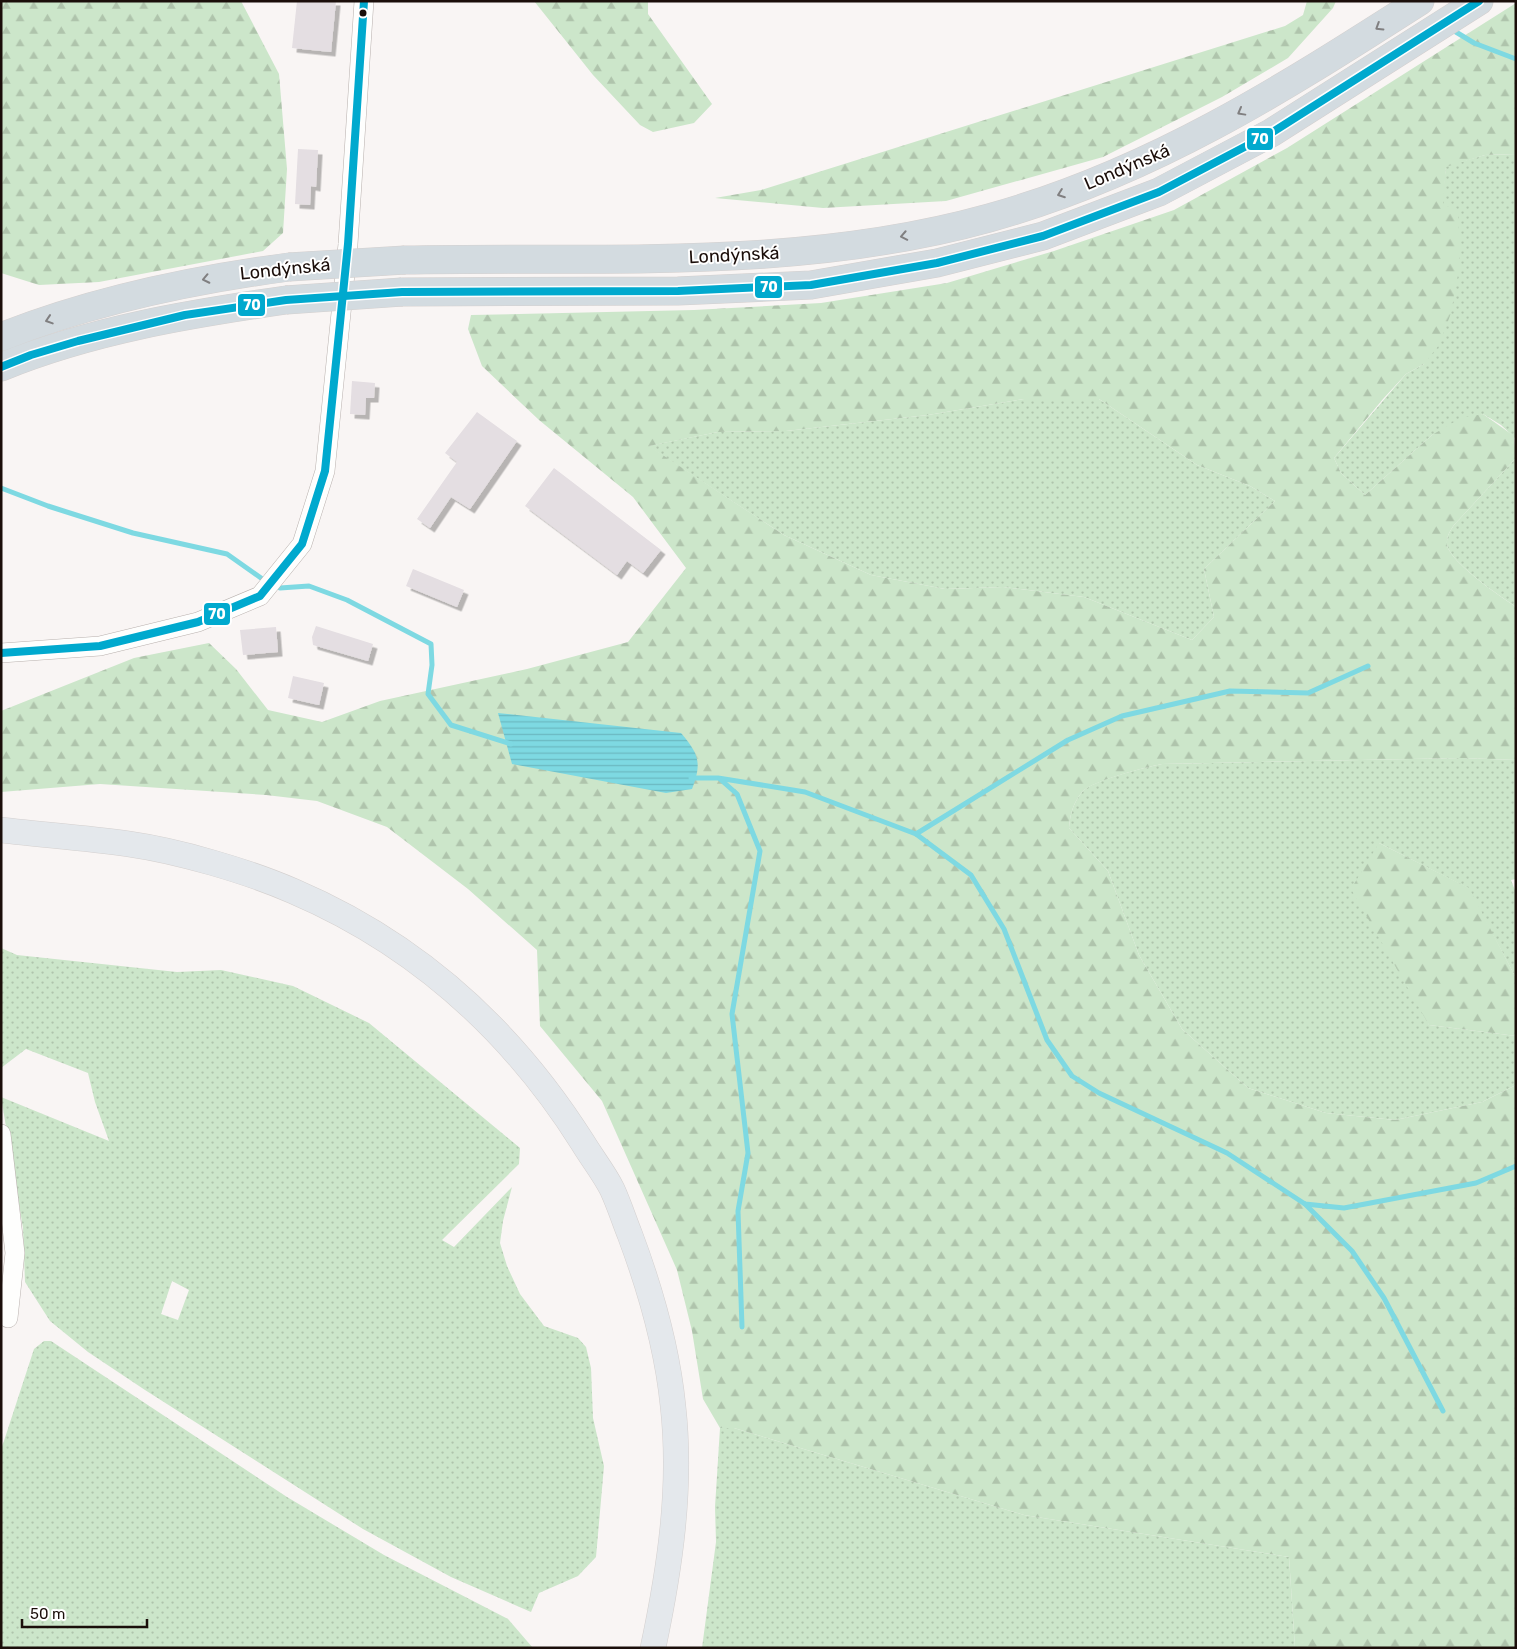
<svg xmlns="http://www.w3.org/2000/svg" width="1517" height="1649" font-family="Rubik,sans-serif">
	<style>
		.grass { fill: url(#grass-dots); fill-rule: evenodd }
		.forest { fill: url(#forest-firs); fill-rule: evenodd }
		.water { fill: url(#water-rules) }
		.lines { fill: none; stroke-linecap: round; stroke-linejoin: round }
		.stream { stroke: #7ed9e2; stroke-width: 5 }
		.building { fill: #e4dee2; filter: url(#shadow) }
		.minor-casing { stroke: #b9b1ae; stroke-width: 20 }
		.major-casing { stroke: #d4d0cf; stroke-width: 26 }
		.highway-casing { stroke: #d4d0cf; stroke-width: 29 }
		.minor { stroke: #fefefd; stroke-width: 19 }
		.major { stroke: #e4e8ec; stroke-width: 25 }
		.highway { stroke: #d3dbe0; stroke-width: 28 }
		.highway-bridge-casing { stroke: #d4d0cf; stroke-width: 29; stroke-linecap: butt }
		.highway-bridge { stroke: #d3dbe0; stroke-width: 28 }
		.bus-1-casing { stroke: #fff; stroke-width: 11 }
		.bus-1 { stroke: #00a9ce; stroke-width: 8 }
		.oneway { stroke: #807f80 }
		.bus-dot { fill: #1b0e0a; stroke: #fff; stroke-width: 2 }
		.labels { text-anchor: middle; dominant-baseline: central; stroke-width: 4; stroke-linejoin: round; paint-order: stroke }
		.street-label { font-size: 18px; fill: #1b0e0a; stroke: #fff }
		.line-badge { stroke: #fff; stroke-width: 2 }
		.badge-label { font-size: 14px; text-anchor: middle; font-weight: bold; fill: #fff }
	</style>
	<defs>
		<pattern id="grass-dots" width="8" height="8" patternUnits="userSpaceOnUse" patternTransform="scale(1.25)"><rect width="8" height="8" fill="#cce6ca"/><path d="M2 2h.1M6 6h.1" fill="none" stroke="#afc4ac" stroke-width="1.8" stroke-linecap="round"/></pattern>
		<pattern id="forest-firs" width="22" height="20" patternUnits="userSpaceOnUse" patternTransform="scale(1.25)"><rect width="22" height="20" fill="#cce6ca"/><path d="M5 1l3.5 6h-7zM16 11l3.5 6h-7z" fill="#afc4ac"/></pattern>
		<pattern id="water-rules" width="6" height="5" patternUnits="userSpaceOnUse" patternTransform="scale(1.25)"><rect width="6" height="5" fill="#7ed9e2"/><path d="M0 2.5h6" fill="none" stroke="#6cb9c1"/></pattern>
		<filter id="shadow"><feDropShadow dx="4.5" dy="4.5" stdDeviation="0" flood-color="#0004"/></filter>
	</defs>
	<rect width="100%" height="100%" fill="#f9f5f4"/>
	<g class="grass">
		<path d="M1516,154V439L1501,425L1483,414L1432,435L1365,495L1341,473L1334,458L1406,374L1424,364L1446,166L1485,155Z"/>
		<path d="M1024,399H1099L1197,465L1250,486L1275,501L1204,569L1214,617L1192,640L1084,597L1003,587L945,589L871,575L784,535L648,446L718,432L786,431L928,415Z"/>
		<path d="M1516,458V607C1498,595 1459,568 1449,550C1444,541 1449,532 1454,525Z"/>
		<path d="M1462,758L1516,760V879L1511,880L1516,893V978L1468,888L1379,843L1429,1025L1516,1036V1085L1482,1102L1395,1120L1326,1113L1248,1088L1182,1029L1139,955L1108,871L1069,828C1070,815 1073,803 1082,792C1090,781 1147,767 1162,764Z"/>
		<path d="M1,948L17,955L177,972L221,970L293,986L369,1023L520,1148L519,1164L442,1240L454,1247L512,1187L503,1221L500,1243L507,1266L520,1294L544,1326L578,1338L586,1347L591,1368L593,1418L604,1466L596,1557L578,1576L539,1593L531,1612L451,1577L363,1529L145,1390L88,1352L50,1321L25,1282L23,1228L1,1097L109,1141L95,1102L88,1073L26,1049L1,1068ZM172,1281L189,1290L178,1320L161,1314Z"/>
		<path d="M44,1341H51L287,1497L384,1555L508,1619L533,1648H1V1450L34,1349Z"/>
		<path d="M720,1428H734L1024,1515L1289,1557L1295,1648H702L716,1542L715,1507Z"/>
	</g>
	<g class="forest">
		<path d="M1,1H241L279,74L287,169L283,233L263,251L99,282L39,285L1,273Z"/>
		<path d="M534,1H648V14L712,104L694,123L653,132L640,125L593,75Z"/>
		<path d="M1307,1H1336L1333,8L1288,58L1222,97L1103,157L946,201L823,208L715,198L761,190L1285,26L1303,15Z"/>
		<path d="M1516,3V154L1485,155L1446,167L1443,205L1458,209L1460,263L1451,313L1439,345L1424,364L1406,374L1383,399L1334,458L1341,473L1365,495L1432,435L1461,418L1483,414L1514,436L1516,458L1454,525C1449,532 1444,541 1449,550C1459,568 1498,595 1516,607V760L1462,758L1162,764C1147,767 1091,781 1082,792C1073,803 1070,815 1069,828L1108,871L1139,955L1182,1029L1248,1088L1326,1113L1395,1120L1482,1102L1516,1085V1648H1295L1289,1557L1024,1515L734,1428H720L703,1399L692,1331L677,1270L602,1101L540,1026L537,950L468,889L387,827L317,801L266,795L100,784L1,792V711L134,658L209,643L236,669L268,710L322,722L380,701L527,669L628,642L686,568L633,497L539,420L482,366L468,329L471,315L694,310L821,303L947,283L1054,251L1174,210L1287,148ZM1024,399H1099L1197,465L1250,486L1275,501L1204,569L1214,617L1192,640L1084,597L1003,587L945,589L871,575L784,535L649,446L718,432L786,431L928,415Z"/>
		<path d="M1379,843L1469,888L1516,978V1036L1429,1025L1351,889Z"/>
	</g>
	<path class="water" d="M498,713L681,733C699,754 702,763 692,789L666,793L512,764Z"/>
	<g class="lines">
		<g class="stream">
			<path d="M1451,29L1474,43L1516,59"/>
			<path d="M1,488L48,506L133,533L227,554L261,578"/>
			<path d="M280,588L309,586L347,600L431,644L432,665L428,694L451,725L511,744"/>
			<path d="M691,778H718L805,792L916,834L971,875L1004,929L1047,1040L1072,1076L1099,1093L1227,1153L1305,1204L1344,1208L1476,1183L1516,1166"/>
			<path d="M720,779L737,794L760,851L732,1014L748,1153L738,1211L742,1327"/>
			<path d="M916,834L1068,740L1122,716L1230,691L1308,693L1368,666"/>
			<path d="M1305,1204L1352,1251L1384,1298L1443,1411"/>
		</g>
	</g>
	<g class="building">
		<path d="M297,1H336L331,52L292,48Z"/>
		<path d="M298,149L318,150L316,187L311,186L310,205L295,204Z"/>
		<path d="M352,381L375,383L374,398H366L365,415L350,414Z"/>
		<path d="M477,412L517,441L470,509L451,497L430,528L417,519L457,462L445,453Z"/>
		<path d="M554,468L661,550L643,573L627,561L617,575L525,506Z"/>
		<path d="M413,569L464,590L457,607L406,586Z"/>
		<path d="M316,626L373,644L368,661L313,645L312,637Z"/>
		<path d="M276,627L278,652L243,655L240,630Z"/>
		<path d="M293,676L324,683L319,705L288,698Z"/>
	</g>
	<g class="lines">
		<g class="minor-casing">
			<g id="minor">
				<path d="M1,653L100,646L198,622L260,596L302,544L325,471L348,244L364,1"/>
				<path d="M1,1134L15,1253L8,1318"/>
			</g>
		</g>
		<g class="major-casing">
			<path id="major" d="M1,830C44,835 86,838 129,844C178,851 247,871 293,891C417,944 511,1029 583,1143C592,1158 604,1173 612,1189C619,1204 624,1220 630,1235C651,1291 667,1346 673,1406C682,1487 670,1568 653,1648"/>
		</g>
		<g class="highway-casing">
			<g id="highway">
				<path d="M405,260C600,256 799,271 989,218C1151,173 1281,90 1420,1"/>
				<path d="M402,292L678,291L811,285L937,263L1043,236L1159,192L1271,133L1479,1"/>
				<path d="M1,337C94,300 191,280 289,267"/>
				<path d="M1,367C92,330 189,314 286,300"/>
			</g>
		</g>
		<use href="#minor" class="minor"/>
		<use href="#major" class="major"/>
		<use href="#highway" class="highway"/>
		<g class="highway-bridge-casing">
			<g id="highway-bridge">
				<path d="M289,267L405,260"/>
				<path d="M286,300L402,292"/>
			</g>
		</g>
		<use href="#highway-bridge" class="highway-bridge"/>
		<g class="bus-1-casing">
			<g id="bus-1">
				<path d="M1,367L31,355L78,341L185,315L286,300L402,292L678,291L811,285L937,263L1043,236L1159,192L1271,133L1479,1"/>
				<path d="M1,653L100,646L198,622L260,596L302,544L325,471L348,244L364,1"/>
			</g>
		</g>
		<use href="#bus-1" class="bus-1"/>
	</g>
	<defs><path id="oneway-chevron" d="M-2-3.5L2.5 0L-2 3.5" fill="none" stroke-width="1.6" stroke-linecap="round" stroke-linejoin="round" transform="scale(1.25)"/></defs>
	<g class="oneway">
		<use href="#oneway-chevron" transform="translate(1379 27) rotate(148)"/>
		<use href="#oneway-chevron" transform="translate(1241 112) rotate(151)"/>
		<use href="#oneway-chevron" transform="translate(1061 194) rotate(160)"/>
		<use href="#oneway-chevron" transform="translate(904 236) rotate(169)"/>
		<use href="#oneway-chevron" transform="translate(206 279) rotate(168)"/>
		<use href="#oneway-chevron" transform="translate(49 320) rotate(162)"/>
	</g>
	<circle class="bus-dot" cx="363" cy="13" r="4.5"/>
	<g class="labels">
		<g class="street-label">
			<text transform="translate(1127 167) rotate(-23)">Londýnská</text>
			<text transform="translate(734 255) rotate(-3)">Londýnská</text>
			<text transform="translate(285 269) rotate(-6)">Londýnská</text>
		</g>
	</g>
	<g class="line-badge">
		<rect x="1246" y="127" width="28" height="24" rx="5" fill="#00a9ce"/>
		<rect x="754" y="275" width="29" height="24" rx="5" fill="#00a9ce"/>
		<rect x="237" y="293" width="29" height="24" rx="5" fill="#00a9ce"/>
		<rect x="203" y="602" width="28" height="24" rx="5" fill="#00a9ce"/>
	</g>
	<g class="badge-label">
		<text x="1260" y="144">70</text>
		<text x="769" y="292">70</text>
		<text x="252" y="310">70</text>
		<text x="217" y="619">70</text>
	</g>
	<rect width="1517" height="1649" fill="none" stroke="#1b0e0a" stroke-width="5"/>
	<path d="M22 1619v8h125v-8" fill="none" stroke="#1b0e0a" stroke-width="2.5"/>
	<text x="30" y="1619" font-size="15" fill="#1b0e0a" stroke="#ffffff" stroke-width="4" paint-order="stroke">50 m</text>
</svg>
